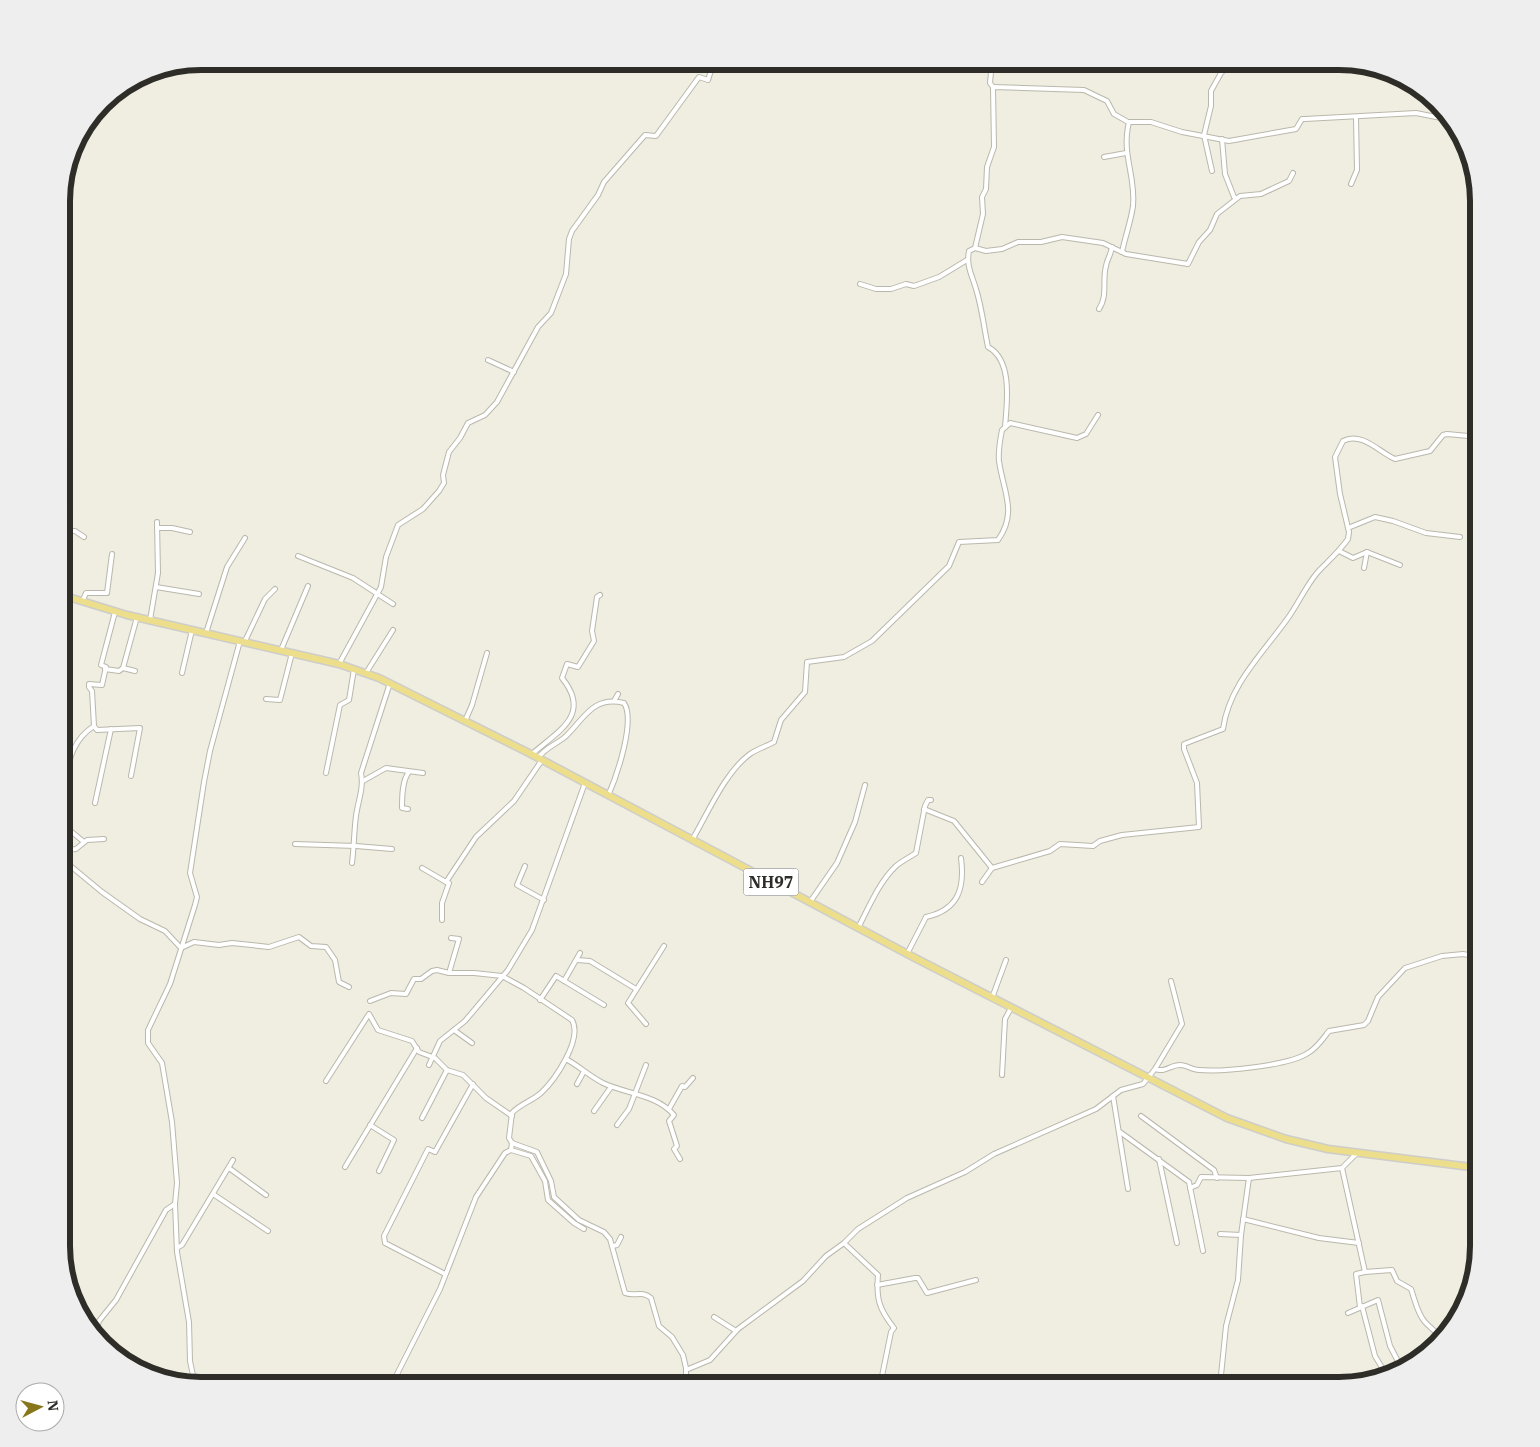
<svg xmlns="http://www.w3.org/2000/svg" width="1540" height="1447" font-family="'IBM Plex Serif',serif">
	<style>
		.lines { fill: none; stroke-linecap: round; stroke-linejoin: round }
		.minor-casing { stroke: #bab8ac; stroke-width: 6 }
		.trunk-casing { stroke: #cdcdcb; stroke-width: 9 }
		.minor { stroke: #fff; stroke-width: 4 }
		.trunk { stroke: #ecde8a; stroke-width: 6 }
		.labels { text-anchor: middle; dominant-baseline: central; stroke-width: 4; stroke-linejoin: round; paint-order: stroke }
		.shield { fill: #fff; stroke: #6d6c68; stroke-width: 1 }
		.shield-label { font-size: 16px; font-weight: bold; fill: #2e2d28 }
		.rim { fill: none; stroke: #2e2d28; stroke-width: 6 }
	</style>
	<rect width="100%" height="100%" fill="#f0ede1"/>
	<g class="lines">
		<g class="minor-casing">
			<g id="minor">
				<path d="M992,61L990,83L993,87"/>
				<path d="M1222,139L1225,174L1234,197L1236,198"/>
				<path d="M1104,157L1126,153"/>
				<path d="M1212,171L1204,135L1211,106V91L1221,73L1232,62"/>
				<path d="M1351,184L1357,170L1356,117"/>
				<path d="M975,248L986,251L1002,249L1018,242H1041L1062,237L1103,243L1126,254L1188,264L1199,242L1210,230L1217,214L1240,196L1261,194L1289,181L1293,173"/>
				<path d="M1122,252C1125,237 1131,221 1133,206C1136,175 1121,155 1129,122"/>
				<path d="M860,284L876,289H891L906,284L914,286L939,277L967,260"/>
				<path d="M1099,309C1108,296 1102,280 1106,266C1107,259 1111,255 1112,247"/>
				<path d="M488,360L514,372"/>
				<path d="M1005,427C1007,403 1013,360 988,347C984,328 982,308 976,289C972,275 966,266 969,251L975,248L983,214L982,197L986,189L987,167L994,147L993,87L1084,90L1107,101L1114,114L1128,122H1151L1182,132L1229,141L1296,129L1302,119H1305L1416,113L1441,118L1448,117"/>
				<path d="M157,528H172L190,532"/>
				<path d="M1348,528L1375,517L1393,521L1426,533L1460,537"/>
				<path d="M62,531H75L84,537"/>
				<path d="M1339,551L1353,558L1367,552L1400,565"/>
				<path d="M298,556L353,578L393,604"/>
				<path d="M1364,568L1367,552"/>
				<path d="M156,587L199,594"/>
				<path d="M82,602L86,593H107L112,554"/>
				<path d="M115,612L101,665L106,667L102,685L89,684V687L92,691L94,726L97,730L140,728L131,776"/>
				<path d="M150,620L158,573L157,522"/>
				<path d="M206,633L227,567L245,538"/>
				<path d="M245,641L265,599L275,589"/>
				<path d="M281,650L308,586"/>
				<path d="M339,664L381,587L386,557L398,525L423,509L439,491L444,483L443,475L449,452L460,438L468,423L485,415L497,402L538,327L551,313L566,274L569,239L572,231L598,195L604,182L645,135L656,136L699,77L708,80L714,61"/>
				<path d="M105,669L119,671L123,668"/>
				<path d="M135,671L123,668L137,617"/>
				<path d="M182,673L192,630"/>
				<path d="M366,673L393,630"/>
				<path d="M266,699L280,700L292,653"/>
				<path d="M614,701L618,694"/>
				<path d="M465,721L472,705L487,653"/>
				<path d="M531,755C556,732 593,716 562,678L567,664L578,667L594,641L592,631L597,597L600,595"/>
				<path d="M538,758C545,748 555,745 565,737C584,719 593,695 624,703C636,721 616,778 608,796"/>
				<path d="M326,773L340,705L349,700L354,669"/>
				<path d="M363,781L386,768L423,773"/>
				<path d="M62,791C68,767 70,741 94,726"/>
				<path d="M95,803L111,729"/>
				<path d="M408,809L402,808C402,798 402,780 409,772"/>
				<path d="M924,809L954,821L992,868L1050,851L1060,844L1093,846L1100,841L1122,835L1199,827L1197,783L1184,749V744L1223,729C1229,685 1263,653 1288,618C1298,604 1306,586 1317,573C1327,562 1339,552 1348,539L1349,532L1340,494L1335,457L1343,441C1362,431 1380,453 1395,459L1430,451L1443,435L1447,434L1479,437"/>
				<path d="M62,824L84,842"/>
				<path d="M692,840C707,815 725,772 750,754C757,749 767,746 774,742L781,720L805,692L807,662L844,657L872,641L949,566L959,542L998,540C1018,512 1003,491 999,461C998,451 1000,440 1002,430L1010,423L1077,438L1086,434L1098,415"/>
				<path d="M295,844L356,846L392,849"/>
				<path d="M62,853L67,863L102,892L140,919L165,931L181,948L194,942L219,945L232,943L269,947L299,937L311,946L326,947L335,960L339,982L349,987"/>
				<path d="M63,854L67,850L76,849L87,840L104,839"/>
				<path d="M352,863C354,848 354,830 356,816C358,801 364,788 361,773L390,683"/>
				<path d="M525,866L517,885L544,900"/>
				<path d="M422,868L446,882"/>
				<path d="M982,882L992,868"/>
				<path d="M810,902L837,863L855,822L865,785"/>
				<path d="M442,920V903L449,883L446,882L476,837L514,801L542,760"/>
				<path d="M858,928C869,907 879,882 896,866C902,861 910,857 916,853L925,806L928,800H931"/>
				<path d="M907,954L926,917C958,910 965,889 961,858"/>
				<path d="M577,960L590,961L636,989"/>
				<path d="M449,973L459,939L451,938"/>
				<path d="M564,981L580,953"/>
				<path d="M992,998L1006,960"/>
				<path d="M540,1000L556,976L604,1005"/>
				<path d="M370,1001L391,993L406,994L414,979H421L432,971L437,970L449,973H474L502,976L524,988L572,1020C583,1039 555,1080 541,1093C532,1101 520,1104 512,1113L509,1138L512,1143L511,1150"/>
				<path d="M646,1024L628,1003L664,946"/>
				<path d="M454,1030L472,1043"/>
				<path d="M566,1059C579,1066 589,1076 603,1083C626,1094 656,1094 674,1115L669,1121L677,1146L674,1149L680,1159"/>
				<path d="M429,1065L440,1041L465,1021L508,970L532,930L585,783"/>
				<path d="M1155,1069C1165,1073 1170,1065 1180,1065C1187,1065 1192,1070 1199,1070C1222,1072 1288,1066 1308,1053C1317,1048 1322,1040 1329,1031L1364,1025L1368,1021L1378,997L1405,968L1442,956L1463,954L1479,957"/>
				<path d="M1002,1075L1005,1019L1011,1008"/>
				<path d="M326,1081L369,1014L378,1030L412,1041L419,1052L435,1058L447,1070L463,1075L486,1098L512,1116"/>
				<path d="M577,1084L583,1073"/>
				<path d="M1113,1096L1128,1189"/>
				<path d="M669,1109L682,1086L685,1087L693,1078"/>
				<path d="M594,1111L611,1087"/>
				<path d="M1141,1116L1214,1170L1217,1178"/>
				<path d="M422,1118L447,1070"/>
				<path d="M370,1125L394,1140L379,1171"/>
				<path d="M617,1125L629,1109L646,1065"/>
				<path d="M1120,1132L1189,1182L1203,1251"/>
				<path d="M512,1143L537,1152L551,1181L554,1197L579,1220L604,1232L610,1239L625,1293C634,1297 642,1290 651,1298L659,1326L672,1337L683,1355L686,1368V1386"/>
				<path d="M1159,1159L1177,1243"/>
				<path d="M345,1167L417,1048"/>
				<path d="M229,1168L266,1195"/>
				<path d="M1342,1168L1365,1272L1356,1274L1360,1307"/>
				<path d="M1190,1188L1197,1185L1201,1177L1249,1178L1342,1168L1357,1153"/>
				<path d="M213,1194L268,1231"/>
				<path d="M1243,1219L1319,1238L1359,1243"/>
				<path d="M1220,1234L1241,1235"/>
				<path d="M844,1243L878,1275C876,1299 879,1309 894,1328L891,1332L881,1381L877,1385L864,1386"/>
				<path d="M613,1246L617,1245L621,1237"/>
				<path d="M177,1248L182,1245L233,1160"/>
				<path d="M1365,1272L1392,1270L1397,1281L1411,1289C1415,1300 1417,1313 1425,1322C1431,1329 1437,1331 1441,1340"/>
				<path d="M445,1274L385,1243L384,1236L428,1149L435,1152L473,1084"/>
				<path d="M877,1285L915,1278H918L927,1293L976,1280"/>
				<path d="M1362,1306L1375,1356L1387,1376"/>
				<path d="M1348,1313L1378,1300L1390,1346L1402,1369"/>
				<path d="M714,1317L736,1331"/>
				<path d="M95,1334L99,1321L116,1300L166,1210L175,1204"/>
				<path d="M686,1370L710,1360L738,1329L803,1281L826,1256L844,1243L858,1229L907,1198L965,1172L994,1154L1096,1109L1121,1090L1143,1084L1155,1069L1182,1024L1171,981"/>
				<path d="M195,1385L190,1361L189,1322L177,1252L175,1204L177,1183L172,1122L162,1063L148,1043V1030L170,984L195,905L197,897L190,873L204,782L210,751L240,641"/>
				<path d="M1220,1385L1226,1326L1238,1280L1241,1235L1249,1178"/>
				<path d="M391,1386L440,1289L476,1197L505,1153L511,1150L531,1156L545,1181L548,1200L574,1223L584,1229"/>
			</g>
		</g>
		<g class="trunk-casing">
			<path id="trunk" d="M62,595L127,615L339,664L379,678L529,753L917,959L1227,1118L1286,1139L1328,1149L1479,1168"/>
		</g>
		<use href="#minor" class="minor"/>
		<use href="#trunk" class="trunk"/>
	</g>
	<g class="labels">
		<rect class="shield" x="743.5" y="868.5" width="55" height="27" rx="4"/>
		<g class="shield-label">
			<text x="771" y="882">NH97</text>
		</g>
	</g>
	<path d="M0 0H1540V1447H0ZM201 70H1339A131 131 0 0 1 1470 201V1246A131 131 0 0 1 1339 1377H201A131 131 0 0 1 70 1246V201A131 131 0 0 1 201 70Z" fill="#eee" fill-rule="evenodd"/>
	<path class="rim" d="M201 70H1339A131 131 0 0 1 1470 201V1246A131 131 0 0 1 1339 1377H201A131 131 0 0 1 70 1246V201A131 131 0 0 1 201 70Z"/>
	<g transform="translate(40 1407) rotate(84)"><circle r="24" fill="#ffffff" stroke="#ababa9"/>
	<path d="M0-4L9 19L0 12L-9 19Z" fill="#87771a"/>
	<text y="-8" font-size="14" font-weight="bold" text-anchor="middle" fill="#2e2d28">N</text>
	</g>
</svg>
